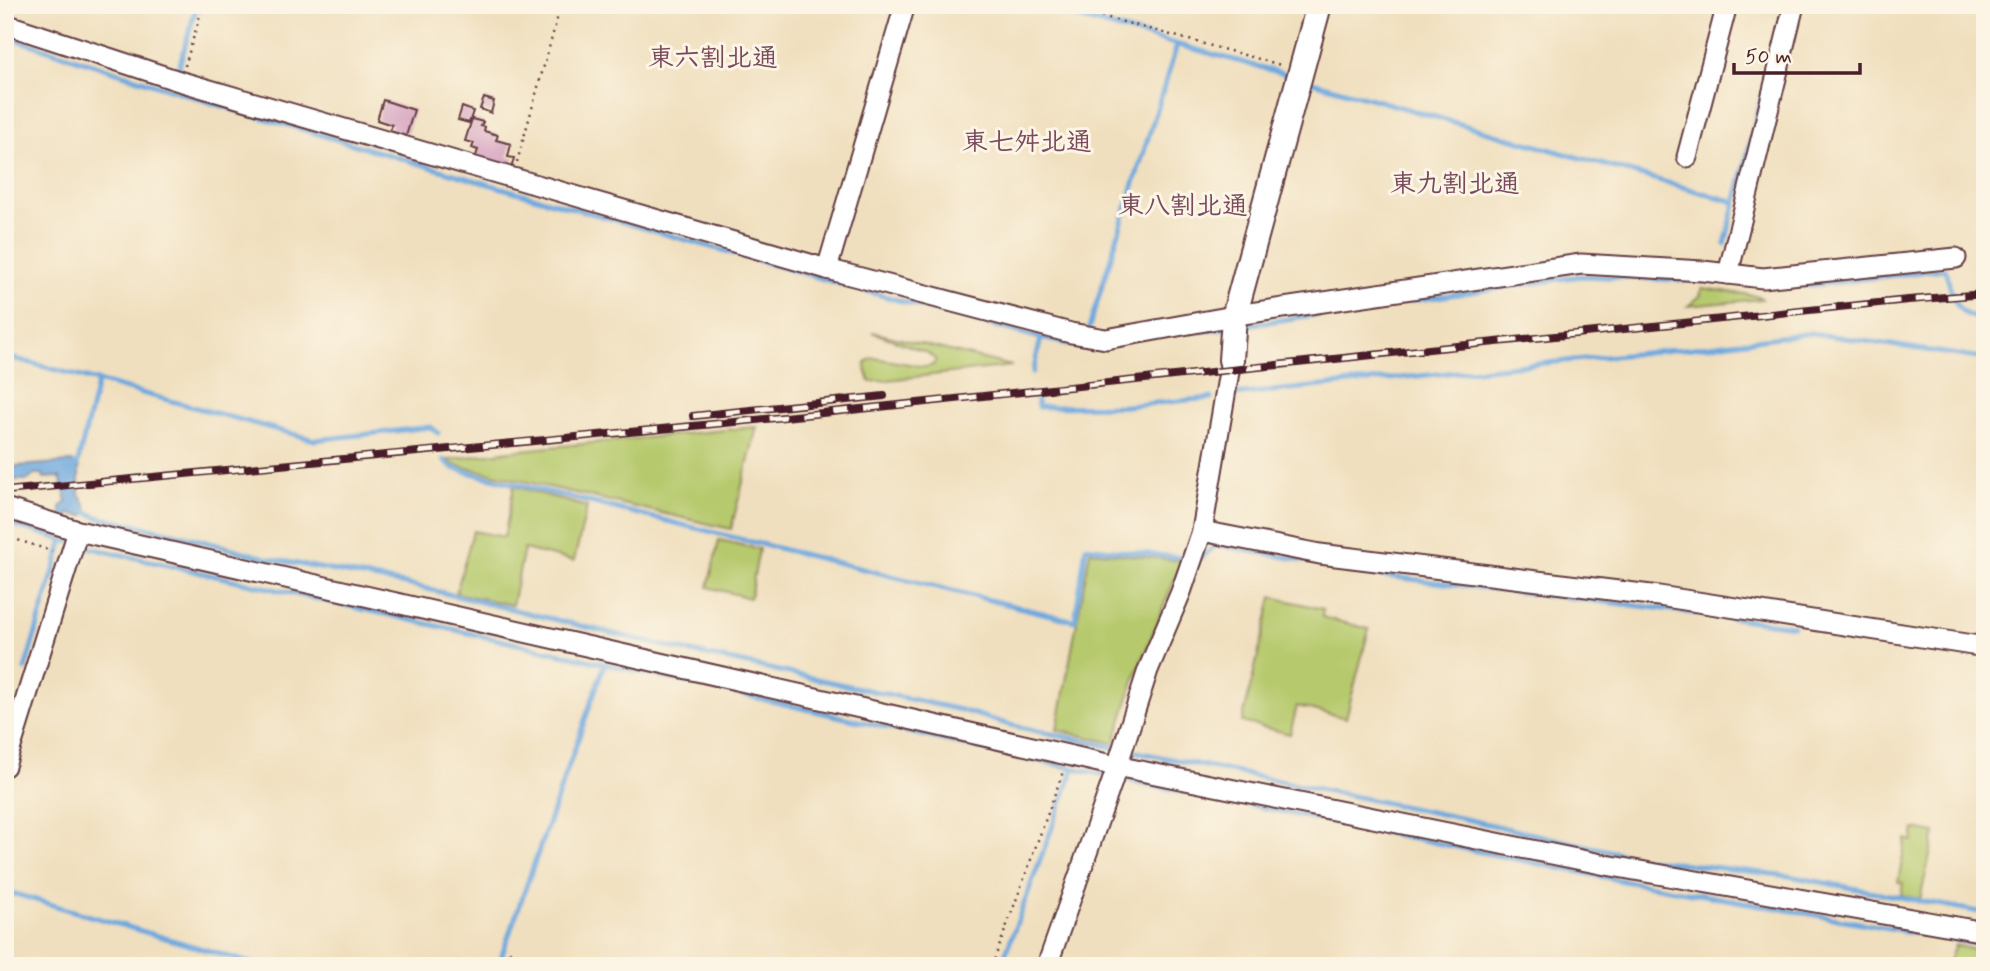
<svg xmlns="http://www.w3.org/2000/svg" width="1990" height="971" font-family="Mynerve,'Klee One',sans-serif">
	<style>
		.green { fill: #b6c96c; stroke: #80744c; stroke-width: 2 }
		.water { fill: #6da8de; stroke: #5c6484; stroke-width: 2 }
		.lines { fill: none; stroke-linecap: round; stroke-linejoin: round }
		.stream { stroke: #6da8de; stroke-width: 5 }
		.building { fill: #d19abc }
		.minor-casing { stroke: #633c41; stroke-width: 23 }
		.tertiary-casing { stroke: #633c41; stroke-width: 28 }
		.path { stroke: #633c41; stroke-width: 2.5; stroke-dasharray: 2 5; stroke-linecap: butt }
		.minor { stroke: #fff; stroke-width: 19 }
		.tertiary { stroke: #fff; stroke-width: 24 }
		.rail-casing { stroke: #4a1f2b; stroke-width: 8 }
		.rail { stroke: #fcf5e5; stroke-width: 5; stroke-dasharray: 16; stroke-linecap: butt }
		.labels { text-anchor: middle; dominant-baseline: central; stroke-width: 6; stroke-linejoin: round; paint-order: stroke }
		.neighbourhood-label { font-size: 26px; font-weight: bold; fill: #794a5e; stroke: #fcf5e5 }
	</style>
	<rect width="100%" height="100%" fill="#fcf5e5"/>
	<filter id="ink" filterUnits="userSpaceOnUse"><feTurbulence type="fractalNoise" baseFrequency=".0143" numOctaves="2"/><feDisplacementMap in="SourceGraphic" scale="14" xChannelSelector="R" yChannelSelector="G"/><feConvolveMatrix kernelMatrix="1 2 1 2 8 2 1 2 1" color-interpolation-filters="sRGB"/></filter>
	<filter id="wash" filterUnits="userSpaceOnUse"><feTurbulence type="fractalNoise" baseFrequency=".00686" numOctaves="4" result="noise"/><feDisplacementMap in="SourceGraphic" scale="28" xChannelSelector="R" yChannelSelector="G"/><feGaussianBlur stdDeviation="1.57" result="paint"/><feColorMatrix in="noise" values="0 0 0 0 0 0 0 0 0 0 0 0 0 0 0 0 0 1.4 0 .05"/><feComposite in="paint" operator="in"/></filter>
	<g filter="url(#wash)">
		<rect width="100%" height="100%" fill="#f0dfbe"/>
		<g class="green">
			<path d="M1702,288L1758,296L1762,299L1688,306L1700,296Z"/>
			<path d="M872,332L1012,366L870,382L865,366L867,361L874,358L927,367L933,365L936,360L928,353Z"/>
			<path d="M757,427L731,529L454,465L448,460L510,451Z"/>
			<path d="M514,486L587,507L574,561L524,549L512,605L456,593L473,531L504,537Z"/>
			<path d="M719,540L759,549L750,598L708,587Z"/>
			<path d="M1090,551L1182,561L1137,672L1114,743L1057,730Z"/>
			<path d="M1272,597L1323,609L1322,617L1369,629L1346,718L1297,706L1290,734L1242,722Z"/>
			<path d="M1914,829L1935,833L1920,899L1901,895L1903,883L1898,882L1906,839L1912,841Z"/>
			<path d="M1955,945L1983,952L1979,966H1947Z"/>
		</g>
		<path class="water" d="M72,462L79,467V494L86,505L87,513L83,516L69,514L66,518L61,515V507L67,501L60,477L44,478L43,474H35L28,480H5V467Z"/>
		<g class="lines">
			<g class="stream">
				<path d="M1032,5L1289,75"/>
				<path d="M5,36L219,105L495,186L905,302L1041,338L1078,346H1099"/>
				<path d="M176,77L197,5"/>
				<path d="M1309,81L1735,202"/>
				<path d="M1725,244L1780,23"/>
				<path d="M1782,285H1814L1945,269C1953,295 1953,317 1985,320"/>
				<path d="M1240,326L1580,276L1710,281"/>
				<path d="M1089,328L1177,45"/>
				<path d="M1202,331L1227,328"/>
				<path d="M5,356L315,440L431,427L438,433"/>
				<path d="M1033,372L1041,338"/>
				<path d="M1233,395L1692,348L1811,333L1985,359"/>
				<path d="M1037,400L1038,407L1126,406L1211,398"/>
				<path d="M444,460L453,468L471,473L1075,621L1086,547L1183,558"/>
				<path d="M71,466H77L98,380"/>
				<path d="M81,509L97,517L173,533L266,558L415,586L673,648L961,710L1010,725L1117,748"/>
				<path d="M5,522L69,542"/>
				<path d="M78,545L992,751L1185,792L1624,881L1985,945"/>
				<path d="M1201,558L1216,545L1308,561L1350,572L1648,607L1793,626"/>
				<path d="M25,669L63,540"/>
				<path d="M1127,750L1470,820L1645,859L1789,876L1985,913"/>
				<path d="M5,891L261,966"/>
				<path d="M502,957L531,966"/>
				<path d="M498,966L605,663"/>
				<path d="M1001,966L1074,768"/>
			</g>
		</g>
		<g id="blocks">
			<g class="building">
				<path d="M484,98L494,101L491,113L480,109Z"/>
				<path d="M383,100L414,110L406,136L390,131L392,125L377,120Z"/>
				<path d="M462,107L473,111L469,123L458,120Z"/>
				<path d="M472,119L483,122L481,126L485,127L484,131L498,135L496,140L511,144L508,157L514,158L511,169L475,159L478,150L472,148L474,143L465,141Z"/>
			</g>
		</g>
	</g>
	<g filter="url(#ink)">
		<use href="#blocks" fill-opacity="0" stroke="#633c41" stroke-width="2"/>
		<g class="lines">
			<g class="minor-casing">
				<g id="minor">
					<path d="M5,24L179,81L827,269L1071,333L1106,339L1250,313L1581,264L1703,271L1763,278L1956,258"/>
					<path d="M1687,157L1727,5"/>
					<path d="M827,269L905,5"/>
					<path d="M1728,274L1794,5"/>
					<path d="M5,508L78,531L1116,766L1606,865L1985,932"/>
					<path d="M1202,531L1320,554L1659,596L1985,647"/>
					<path d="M5,766L78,531"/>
					<path d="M1047,966L1112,782L1148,670L1181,592L1202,531L1231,360"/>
				</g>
			</g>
			<g class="tertiary-casing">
				<path id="tertiary" d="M1231,360L1234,317L1319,5"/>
			</g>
			<g class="path">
				<path d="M1061,5L1281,65"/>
				<path d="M185,66L203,5"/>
				<path d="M517,162L561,5"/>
				<path d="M5,536L52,551"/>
				<path d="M509,951L558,966"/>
				<path d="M992,966L1063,772"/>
			</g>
			<use href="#minor" class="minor"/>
			<use href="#tertiary" class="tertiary"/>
			<g class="rail-casing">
				<g id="rail">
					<path d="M693,416L884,396"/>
					<path d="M5,491L756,420L1486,343L1908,300L1985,294"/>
				</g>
			</g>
			<use href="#rail" class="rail"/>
		</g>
	</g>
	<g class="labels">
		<g class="neighbourhood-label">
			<text x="713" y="59">東六割北通</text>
			<text x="1027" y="143">東七舛北通</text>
			<text x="1455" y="185">東九割北通</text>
			<text x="1183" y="207">東八割北通</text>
		</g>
	</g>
	<rect width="1990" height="971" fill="none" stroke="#fcf5e5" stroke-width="28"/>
	<path d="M1734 63v10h126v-10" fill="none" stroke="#4a1f2b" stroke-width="3.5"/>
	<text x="1745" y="63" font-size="21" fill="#4a1f2b" stroke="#fcf5e5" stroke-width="5" paint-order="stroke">50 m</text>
</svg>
